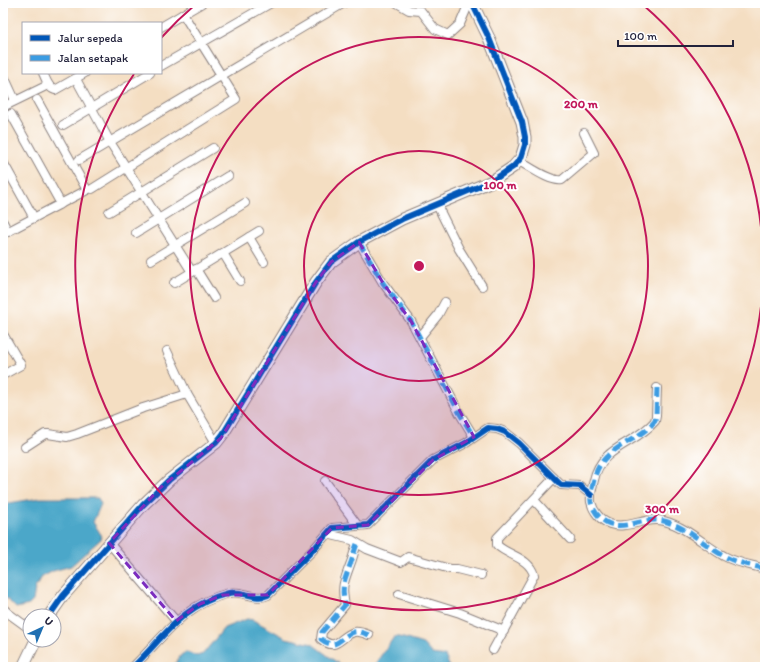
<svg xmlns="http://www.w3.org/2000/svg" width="768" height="670" font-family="Itim,sans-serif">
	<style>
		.water { fill: #4ba7c9; stroke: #366482 }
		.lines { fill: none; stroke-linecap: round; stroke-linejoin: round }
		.street-casing { stroke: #8b807e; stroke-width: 10 }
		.secondary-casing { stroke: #8b807e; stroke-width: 13 }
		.street { stroke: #fff; stroke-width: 8 }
		.secondary { stroke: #fff; stroke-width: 11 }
		.quiet { stroke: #3c9ce2; stroke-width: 5; stroke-dasharray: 10 5; stroke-linecap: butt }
		.cycleway-casing { stroke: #fff; stroke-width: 8 }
		.cycleway { stroke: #0057b8; stroke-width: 6 }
		.marked { fill: #7b2cbf; fill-opacity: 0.2; stroke: #7b2cbf; stroke-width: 3; stroke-dasharray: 8 5; stroke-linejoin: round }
		.ring { fill: none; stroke: #c2185b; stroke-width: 2 }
		.centre { fill: #c2185b; stroke: #fff; stroke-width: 2 }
		.ring-label { font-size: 12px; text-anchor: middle; font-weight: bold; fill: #c2185b; stroke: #fff; stroke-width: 4; stroke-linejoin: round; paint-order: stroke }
	</style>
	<rect width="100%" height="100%" fill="#fff"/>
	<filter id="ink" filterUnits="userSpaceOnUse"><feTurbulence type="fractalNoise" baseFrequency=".025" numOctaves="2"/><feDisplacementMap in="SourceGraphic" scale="8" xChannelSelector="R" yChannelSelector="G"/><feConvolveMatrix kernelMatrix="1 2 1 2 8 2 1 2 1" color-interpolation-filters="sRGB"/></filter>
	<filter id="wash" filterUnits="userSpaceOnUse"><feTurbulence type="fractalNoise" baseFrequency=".012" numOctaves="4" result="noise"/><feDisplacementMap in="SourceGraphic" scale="16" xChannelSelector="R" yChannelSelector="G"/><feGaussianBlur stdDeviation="0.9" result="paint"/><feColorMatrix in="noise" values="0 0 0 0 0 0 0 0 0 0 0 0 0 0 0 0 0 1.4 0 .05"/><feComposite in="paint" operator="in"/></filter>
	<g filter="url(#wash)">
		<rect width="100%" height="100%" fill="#f4dec2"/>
		<g class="water">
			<path d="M40,498H98L101,504L93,522L100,533L101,539L71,566L53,571L42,577L35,588L33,601L29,605L16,608L3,595V504Z"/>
			<path d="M247,619L253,620L286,638L312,644L339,664L350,667H173L181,655L186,652L197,656L203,654L224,628Z"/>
			<path d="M394,637H400L423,644L432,654L445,656L450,667H371L375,664Z"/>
		</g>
	</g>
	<g filter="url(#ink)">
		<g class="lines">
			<g class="street-casing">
				<g id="street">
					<path d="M397,3L409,10L421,11L435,29L448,35L460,24L469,3"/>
					<path d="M161,27L202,3"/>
					<path d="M161,66L271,3"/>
					<path d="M43,73C46,79 48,88 55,90L85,73"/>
					<path d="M3,74L15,100"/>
					<path d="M76,79L110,142L192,272L174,283"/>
					<path d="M3,107L48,85"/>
					<path d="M11,114L61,204"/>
					<path d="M63,125L150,73"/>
					<path d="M79,160L344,3"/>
					<path d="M519,161C530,167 550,182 562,180L594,153L584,133"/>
					<path d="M3,162L34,218"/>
					<path d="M92,189L236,99L183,14"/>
					<path d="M437,205L459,249L482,286"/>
					<path d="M109,212L213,148"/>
					<path d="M3,222L8,232"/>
					<path d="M136,233L228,176"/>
					<path d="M3,234L87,190L37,100"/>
					<path d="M249,237L264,262"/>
					<path d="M359,242L383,283L411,321L460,414L474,437"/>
					<path d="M223,253L240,281"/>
					<path d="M151,260L245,203"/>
					<path d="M196,269L214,298"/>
					<path d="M192,272L259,231"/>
					<path d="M3,334L21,365L3,375"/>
					<path d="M420,337L438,315L445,302"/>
					<path d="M167,351L187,394L216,443"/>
					<path d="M657,388L656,416L655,421C635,445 601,446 594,480C592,488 590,494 591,502C593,511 601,521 610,524C627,530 646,516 664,521C687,527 704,545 724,556C736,563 752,565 765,569"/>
					<path d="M25,447L45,434H48L67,437L77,434L143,408L187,394"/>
					<path d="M325,481L358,526"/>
					<path d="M534,500L570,539"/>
					<path d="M327,534L352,540L367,549L401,562L408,557L450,569H457L481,575"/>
					<path d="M109,543L176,621"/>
					<path d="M357,544C354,551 353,558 350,565C344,582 341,586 345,605L322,632L321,639C337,652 339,637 354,632C359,631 364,633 369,635"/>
					<path d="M399,594L460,613L504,631"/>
					<path d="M3,608L8,613L30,629"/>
					<path d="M493,650L534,575C529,557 508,556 497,545V538L554,478"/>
					<path d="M133,667C165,636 182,605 229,593C243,590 255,601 268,595L313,550L332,528L368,525L433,460L466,443L488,428L497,429L505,432L519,443L561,485L580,486L591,495"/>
				</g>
			</g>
			<g class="secondary-casing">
				<g id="secondary">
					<path d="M49,616L63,596L143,505L169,480L216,443L223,434L316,282L331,262L359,242L402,219L492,181L513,167L521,158L525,145V137L522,122L489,38L472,3"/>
					<path d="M23,667L36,640"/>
				</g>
			</g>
			<use href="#street" class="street"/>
			<use href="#secondary" class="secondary"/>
			<g class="quiet">
				<path d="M359,242L383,283L411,321L460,414L474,437L476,435"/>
				<path d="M657,388L656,416L655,421C635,445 601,446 594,480C592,488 590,494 591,502C593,511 601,521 610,524C627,530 646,516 664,521C687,527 704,545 724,556C736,563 752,565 765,569"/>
				<path d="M357,544C354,551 353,558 350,565C344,582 341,586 345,605L322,632L321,639C337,652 339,637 354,632C359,631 364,633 369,635"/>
			</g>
			<g class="cycleway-casing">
				<g id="cycleway">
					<path d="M49,616L63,596L143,505L169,480L216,443L223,434L316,282L331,262L359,242L402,219L492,181L513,167L521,158L525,145V137L522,122L489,38L472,3"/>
					<path d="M133,667C165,636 182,605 229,593C243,590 255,601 268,595L313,550L332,528L368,525L433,460L466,443L488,428L497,429L505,432L519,443L561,485L580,486L591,495"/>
				</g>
			</g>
			<use href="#cycleway" class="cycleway"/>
		</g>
	</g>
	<path class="marked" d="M359,242L383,283L411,321L474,437L433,460L368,525L332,528L268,595H223L200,604L176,621L109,543L160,488L221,438L316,282L331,262Z"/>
	<g class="ring">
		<circle cx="419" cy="266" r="115"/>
		<circle cx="419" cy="266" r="229"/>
		<path d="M161 38A344 344 0 0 1 196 4M642 4A344 344 0 1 1 134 74"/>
	</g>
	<circle cx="419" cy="266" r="6" class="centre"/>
	<g class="ring-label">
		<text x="581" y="108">200 m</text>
		<text x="500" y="189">100 m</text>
		<text x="662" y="513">300 m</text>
	</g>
	<rect width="768" height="670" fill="none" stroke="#fff" stroke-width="16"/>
	<rect x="22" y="22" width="140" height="52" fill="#ffffff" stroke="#a7a7b1"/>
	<rect x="30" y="35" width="20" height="6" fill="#0057b8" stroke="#a7a7b1"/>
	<text x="58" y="42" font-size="12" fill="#22223b">Jalur sepeda</text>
	<rect x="30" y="55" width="20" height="6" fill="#3c9ce2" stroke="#a7a7b1"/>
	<text x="58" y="62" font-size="12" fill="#22223b">Jalan setapak</text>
	<g transform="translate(42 628) rotate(44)"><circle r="19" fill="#ffffff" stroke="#a7a7b1"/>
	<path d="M0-3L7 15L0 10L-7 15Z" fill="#1f6fb2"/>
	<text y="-6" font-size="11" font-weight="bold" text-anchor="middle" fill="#22223b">U</text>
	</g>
	<path d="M618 40v6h115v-6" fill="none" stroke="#22223b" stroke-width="2"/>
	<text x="624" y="40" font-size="12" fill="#22223b" stroke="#ffffff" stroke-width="3" paint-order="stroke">100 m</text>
</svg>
